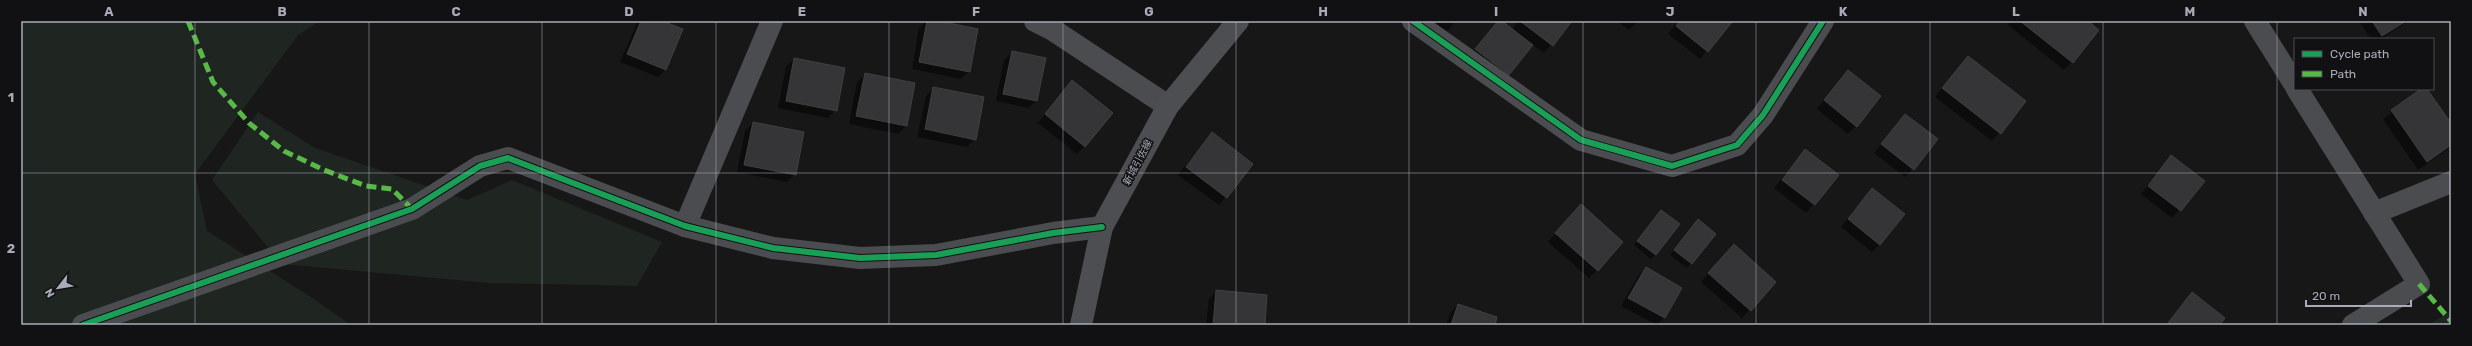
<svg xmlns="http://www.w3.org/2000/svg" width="2472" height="346" font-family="Rubik,'Noto Sans JP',sans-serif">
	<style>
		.green { fill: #1f2621 }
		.shadow { fill: #0007 }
		.building { fill: #353537; stroke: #404043 }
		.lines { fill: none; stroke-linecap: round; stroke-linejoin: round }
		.minor { stroke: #4b4c50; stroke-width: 22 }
		.major { stroke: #4d4e52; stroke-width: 22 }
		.quiet { stroke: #58b947; stroke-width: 5; stroke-dasharray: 10 5; stroke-linecap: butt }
		.cycleway-casing { stroke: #111113; stroke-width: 8 }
		.cycleway { stroke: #1a9f57; stroke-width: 6 }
		.grid { fill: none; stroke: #a9acb8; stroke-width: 1; stroke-opacity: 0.55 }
		.labels { text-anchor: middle; stroke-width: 3; stroke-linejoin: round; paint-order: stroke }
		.street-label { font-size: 10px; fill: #a9acb8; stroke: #111113 }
		.neatline { fill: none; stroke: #a9acb8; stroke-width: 1.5 }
		.grid-label { font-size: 13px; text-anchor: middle; font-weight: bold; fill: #a9acb8 }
	</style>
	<rect width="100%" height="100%" fill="#171717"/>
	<!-- green -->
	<g class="green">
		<polygon points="21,21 320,21 298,35 195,174 207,231 311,297 351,325 21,325"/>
		<polygon points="258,112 315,148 467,200 512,180 662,242 637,286 490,283 282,264 212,180"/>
		<polygon points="2451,311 2451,325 2428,325"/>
	</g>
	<!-- shadow -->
	<g class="shadow">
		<polygon points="638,21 660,21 665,70 658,77 620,62"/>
		<polygon points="926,21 934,21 969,71 961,79 912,69 919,28"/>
		<polygon points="1430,21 1456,21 1447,31"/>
		<polygon points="1499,21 1512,30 1518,21 1571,21 1544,53 1532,44 1500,82 1468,57"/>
		<polygon points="1617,21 1638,21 1629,30"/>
		<polygon points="1679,21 1730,21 1700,59 1668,34"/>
		<polygon points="2011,21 2086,21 2072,62 2064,70 2008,25"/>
		<polygon points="2359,21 2408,21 2381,39 2371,39"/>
		<polygon points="1012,52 1036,101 1028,108 996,101 1004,60"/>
		<polygon points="1968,57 2025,102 1992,141 1935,97"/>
		<polygon points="794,59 836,110 828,118 778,108 786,67"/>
		<polygon points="1848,71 1856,126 1848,134 1817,109"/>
		<polygon points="865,75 914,84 906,126 898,134 849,124 857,82"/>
		<polygon points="1072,81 1085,146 1077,154 1038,123"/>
		<polygon points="934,88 975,139 967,147 917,137 926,96"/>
		<polygon points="2423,89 2426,89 2451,125 2451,147 2418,170 2383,119"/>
		<polygon points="1905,115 1913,169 1905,177 1874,153"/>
		<polygon points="753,123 795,175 787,182 737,172 745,131"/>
		<polygon points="1212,133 1252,164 1219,205 1178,175"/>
		<polygon points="1806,150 1837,175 1806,213 1774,188"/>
		<polygon points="2172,156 2203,181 2172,218 2141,194"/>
		<polygon points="1872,189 1880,244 1872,252 1841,227"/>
		<polygon points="1573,213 1597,270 1589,278 1548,242"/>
		<polygon points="1657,216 1656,254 1651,259 1634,245"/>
		<polygon points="1698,220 1715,234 1687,268 1670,255"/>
		<polygon points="1727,253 1775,282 1742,318 1701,282"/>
		<polygon points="1646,268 1681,288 1664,318 1657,325 1621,306 1638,276"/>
		<polygon points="1216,291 1264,325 1206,325 1209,299"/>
		<polygon points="2192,294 2219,325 2166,325"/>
		<polygon points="1458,305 1494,325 1446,325 1450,313"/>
	</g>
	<!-- building -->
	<g class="building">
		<polygon points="641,21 662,21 683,29 666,70 627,54"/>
		<polygon points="927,21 939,21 978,29 970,72 919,62"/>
		<polygon points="1498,21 1502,21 1533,45 1509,75 1475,49"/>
		<polygon points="1520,21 1572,21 1553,46"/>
		<polygon points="1680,21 1731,21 1732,22 1708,52 1676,26"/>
		<polygon points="2020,21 2088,21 2099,30 2073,63"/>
		<polygon points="2372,21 2406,21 2382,36"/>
		<polygon points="1012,51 1046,58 1037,101 1003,94"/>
		<polygon points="1968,56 2026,101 2001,134 1942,88"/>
		<polygon points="794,58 845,68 837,111 786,101"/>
		<polygon points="1848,70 1881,96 1857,127 1824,100"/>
		<polygon points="865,73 915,83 907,126 856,116"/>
		<polygon points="1072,80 1113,113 1085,147 1045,114"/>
		<polygon points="933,87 984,97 976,140 925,129"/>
		<polygon points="2421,89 2427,89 2451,123 2451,145 2427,162 2391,110"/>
		<polygon points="1905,114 1938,139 1914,170 1881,144"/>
		<polygon points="753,122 804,132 796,175 744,165"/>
		<polygon points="1212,132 1253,164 1227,198 1186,167"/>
		<polygon points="1805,149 1839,175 1815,205 1782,180"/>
		<polygon points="2171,155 2205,181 2181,211 2148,186"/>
		<polygon points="1872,188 1905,214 1880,245 1848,219"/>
		<polygon points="1581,204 1623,242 1598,271 1555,233"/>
		<polygon points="1661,210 1680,224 1656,255 1637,241"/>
		<polygon points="1698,219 1716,234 1692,264 1674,250"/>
		<polygon points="1734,244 1776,282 1751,311 1708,273"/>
		<polygon points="1646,267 1682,288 1665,318 1628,298"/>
		<polygon points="1216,290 1267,295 1265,325 1213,325"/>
		<polygon points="2192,292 2225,318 2220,325 2171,325 2168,323"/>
		<polygon points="1458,304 1497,317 1495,325 1451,325"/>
	</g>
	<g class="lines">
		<!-- minor -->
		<g class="minor">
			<polyline points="1035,21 1053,30 1168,106"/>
			<polyline points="1413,21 1581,140 1672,166 1737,145 1763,115 1823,21"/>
			<polyline points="2255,21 2295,85"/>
			<polyline points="2297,89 2419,284 2353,325"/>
			<polyline points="2374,213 2451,182"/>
			<polyline points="685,226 772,21"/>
			<polyline points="83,325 412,209 480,166 508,158 685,226 773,248 860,258 936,255 1053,233 1102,227"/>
		</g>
		<!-- major -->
		<polyline class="major" points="1081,325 1102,227 1168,106 1238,21"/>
		<!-- quiet -->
		<g class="quiet">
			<polyline points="188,21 213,82 249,123 284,151 324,170 366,186 392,189 412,209"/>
			<polyline points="2419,284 2451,321"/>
		</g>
		<defs>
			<g id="cycleway">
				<polyline points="1413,21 1581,140 1672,166 1737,145 1763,115 1823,21"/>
				<polyline points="83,325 412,209 480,166 508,158 685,226 773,248 860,258 936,255 1053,233 1102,227"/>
			</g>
		</defs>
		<!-- cycleway casing -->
		<use href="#cycleway" class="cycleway-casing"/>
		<!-- cycleway -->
		<use href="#cycleway" class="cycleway"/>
	</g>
	<!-- grid -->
	<path class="grid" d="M195,21V325M369,21V325M542,21V325M716,21V325M889,21V325M1063,21V325M1236,21V325M1409,21V325M1583,21V325M1756,21V325M1930,21V325M2103,21V325M2277,21V325M21,173H2451"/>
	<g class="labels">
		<!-- street labels -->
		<g class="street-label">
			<text transform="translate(1137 162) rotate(-62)" y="4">新城引佐線</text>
		</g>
	</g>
	<!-- border -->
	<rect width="2472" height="346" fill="none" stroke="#111113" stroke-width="44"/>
	<!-- legend -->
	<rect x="2294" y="38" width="140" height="52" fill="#111113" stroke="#4e4f55"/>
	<rect x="2302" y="51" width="20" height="6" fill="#1a9f57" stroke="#4e4f55"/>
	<text x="2330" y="58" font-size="12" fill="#a9acb8">Cycle path</text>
	<rect x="2302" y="71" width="20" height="6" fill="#58b947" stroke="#4e4f55"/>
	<text x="2330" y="78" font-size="12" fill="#a9acb8">Path</text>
	<!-- north arrow -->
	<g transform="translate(58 288) rotate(239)" stroke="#111113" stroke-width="3" paint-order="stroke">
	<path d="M0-3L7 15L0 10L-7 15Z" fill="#a9acb8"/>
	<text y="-6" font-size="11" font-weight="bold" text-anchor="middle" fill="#a9acb8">N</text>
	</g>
	<!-- scale -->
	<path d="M2306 300v6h105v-6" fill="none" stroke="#a9acb8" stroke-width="2"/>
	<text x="2312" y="300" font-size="12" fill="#a9acb8" stroke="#111113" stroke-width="3" paint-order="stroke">20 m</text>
	<rect x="22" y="22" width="2428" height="302" class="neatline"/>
	<g class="grid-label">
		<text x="109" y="16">A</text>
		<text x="282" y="16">B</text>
		<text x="456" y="16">C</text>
		<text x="629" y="16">D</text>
		<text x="802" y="16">E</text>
		<text x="976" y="16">F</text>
		<text x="1149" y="16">G</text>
		<text x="1323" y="16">H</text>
		<text x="1496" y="16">I</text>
		<text x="1670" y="16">J</text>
		<text x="1843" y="16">K</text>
		<text x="2016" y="16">L</text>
		<text x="2190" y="16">M</text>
		<text x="2363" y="16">N</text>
		<text x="11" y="102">1</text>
		<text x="11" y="253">2</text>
	</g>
</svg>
